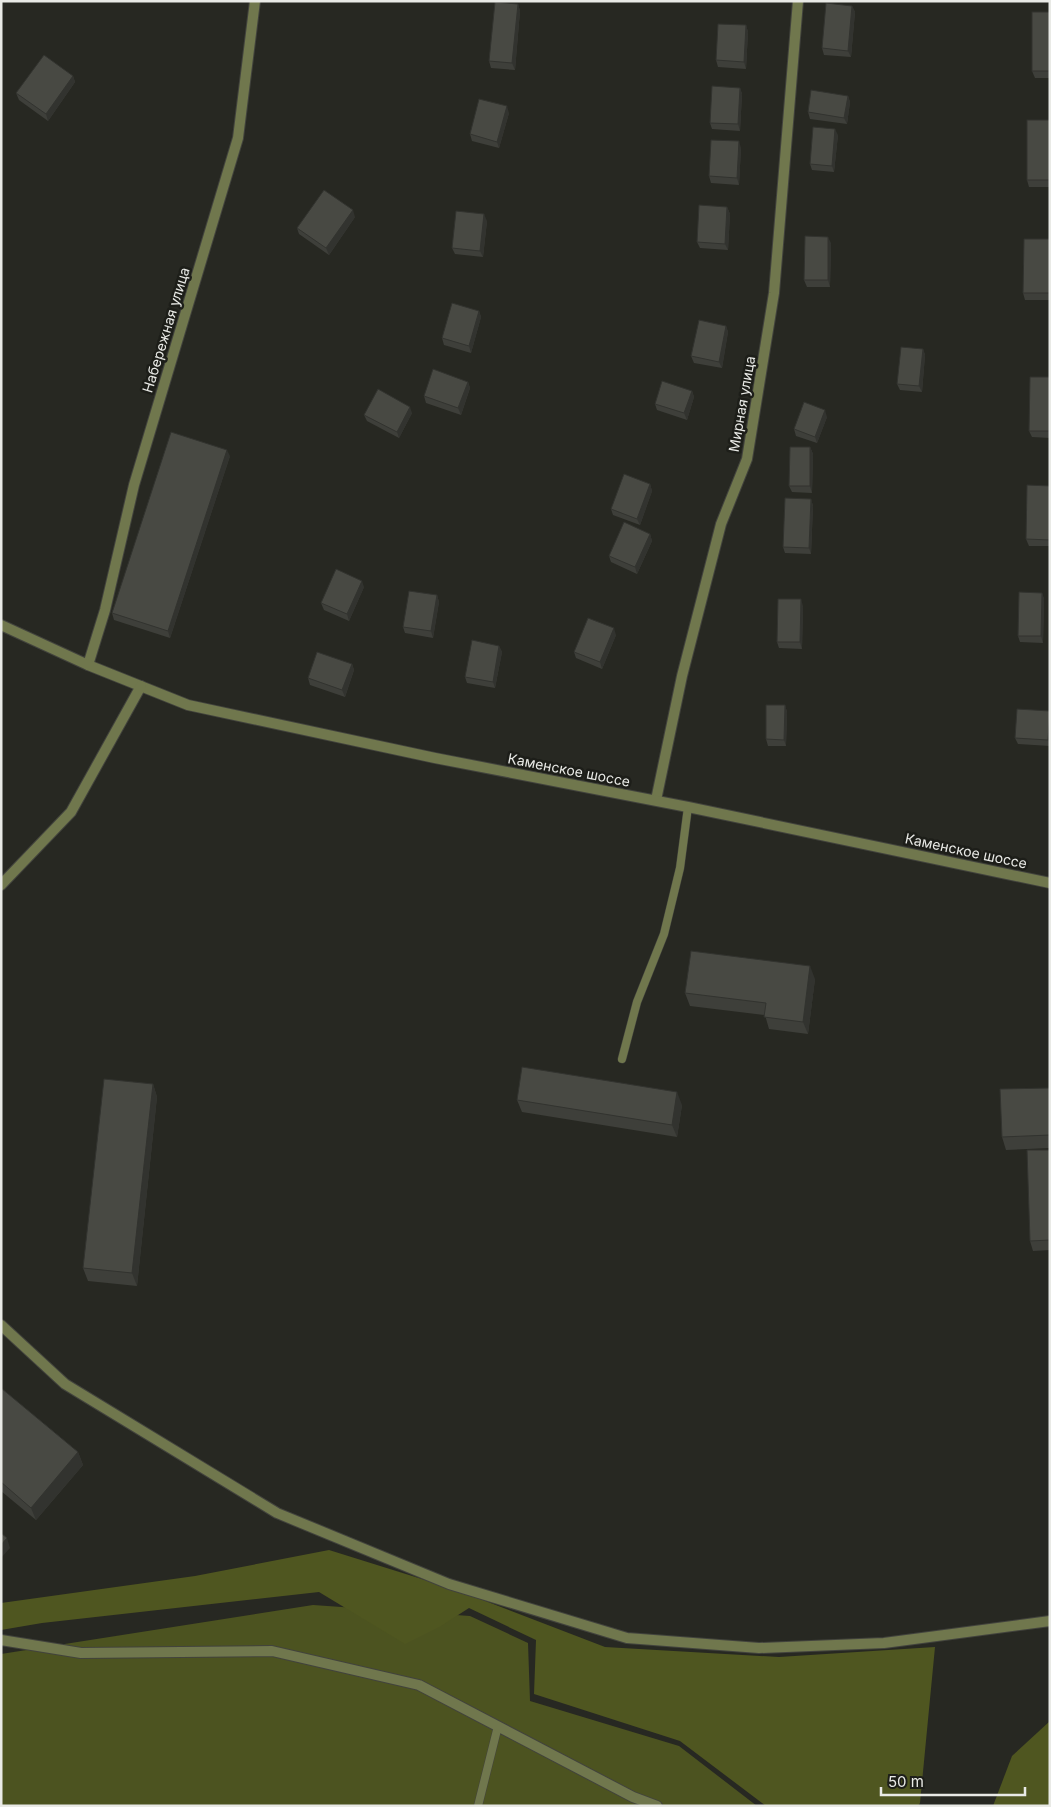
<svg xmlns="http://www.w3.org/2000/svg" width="1051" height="1807" font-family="Inter,sans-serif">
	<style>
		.green { fill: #4c5320 }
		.forest { fill: #4f5620 }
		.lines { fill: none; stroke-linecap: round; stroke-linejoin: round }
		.service-casing { stroke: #42433d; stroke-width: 9 }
		.minor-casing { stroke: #42433d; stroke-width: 12 }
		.tertiary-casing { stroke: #42433d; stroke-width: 12 }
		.service { stroke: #70774d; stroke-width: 8 }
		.minor { stroke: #70774d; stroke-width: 10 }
		.tertiary { stroke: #70774d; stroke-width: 10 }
		.wall { fill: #3e3f3a }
		.shaded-wall { fill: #32332f }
		.building { fill: #484943; stroke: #32332f }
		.labels { text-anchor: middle; stroke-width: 5; stroke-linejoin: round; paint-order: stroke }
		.street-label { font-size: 14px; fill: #e9eae6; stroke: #1d1e19 }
	</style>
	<rect width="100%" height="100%" fill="#272822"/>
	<!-- green -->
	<polygon class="green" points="313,1605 470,1616 528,1643 530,1701 679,1746 757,1806 1,1806 1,1654"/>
	<!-- forest -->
	<g class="forest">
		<polygon points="329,1550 457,1590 605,1647 779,1657 935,1647 920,1803 918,1806 766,1806 680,1741 534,1694 536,1640 469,1608 441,1626 405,1644 319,1592 42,1623 1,1630 1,1603 195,1576"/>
		<polygon points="1050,1721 1050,1806 993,1806 1012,1756"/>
	</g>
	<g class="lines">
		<defs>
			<g id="service">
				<polyline points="622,1059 637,1002 664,934 680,868 688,807"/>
				<polyline points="478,1806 498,1726"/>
			</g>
			<g id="minor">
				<polyline points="88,665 105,610 134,485 238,138 255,1"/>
				<polyline points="656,800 682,676 721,524 747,459 774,293 798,1"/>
				<polyline points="1,1325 65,1384 277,1513 449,1584 627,1638 759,1648 884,1643 1050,1621"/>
				<polyline points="1,1640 81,1653 272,1651 419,1685 633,1797 657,1806"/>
			</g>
			<g id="tertiary">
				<polyline points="1,625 88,665 188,705 435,758 688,807 1050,883"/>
				<polyline points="1,885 71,812 141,686"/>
			</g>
		</defs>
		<!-- service casing -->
		<use href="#service" class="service-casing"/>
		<!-- minor casing -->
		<use href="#minor" class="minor-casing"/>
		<!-- tertiary casing -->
		<use href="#tertiary" class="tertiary-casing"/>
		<!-- service -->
		<use href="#service" class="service"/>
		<!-- minor -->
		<use href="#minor" class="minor"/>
		<!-- tertiary -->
		<use href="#tertiary" class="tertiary"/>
	</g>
	<!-- wall -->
	<g class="wall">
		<polygon points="518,4 520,11 515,70 491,68 489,61"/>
		<polygon points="852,6 855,12 851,57 824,55 822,48"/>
		<polygon points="1050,12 1050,78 1035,78 1032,71"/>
		<polygon points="746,25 748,32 746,69 718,67 716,60"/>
		<polygon points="73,76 75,82 48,121 19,100 16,93"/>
		<polygon points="740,88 742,94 740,131 712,129 710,123"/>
		<polygon points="848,96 850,102 847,124 810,119 808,112"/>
		<polygon points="509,113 499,148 472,141 470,134"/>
		<polygon points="1050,120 1050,187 1029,187 1027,180"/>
		<polygon points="838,135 834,172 812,170 810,164"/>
		<polygon points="741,148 739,185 711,183 709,176"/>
		<polygon points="727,207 730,214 728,250 700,248 697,242"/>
		<polygon points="355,217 329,255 299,234 297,228"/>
		<polygon points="487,221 483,257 455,254 452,248"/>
		<polygon points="1050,239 1050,300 1025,300 1023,293"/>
		<polygon points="831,243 830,287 807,287 804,280"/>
		<polygon points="479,311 481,317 471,353 444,345 442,338"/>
		<polygon points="726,326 728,332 722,368 694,363 691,356"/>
		<polygon points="923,349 925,355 922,392 900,390 897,384"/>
		<polygon points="1050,377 1050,438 1032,437 1029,431"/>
		<polygon points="468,382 470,388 461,415 426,403 424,396"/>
		<polygon points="692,391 694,397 687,420 657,410 655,404"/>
		<polygon points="412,413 399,438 367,421 364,415"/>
		<polygon points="827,417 817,443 796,436 794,429"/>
		<polygon points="810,447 813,454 812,493 792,492 789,486"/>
		<polygon points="230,456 170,638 114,620 112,613"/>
		<polygon points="650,484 652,491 640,525 613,515 611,509"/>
		<polygon points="1050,486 1050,546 1029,546 1026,539"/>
		<polygon points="811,499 813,506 811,554 785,553 783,547"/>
		<polygon points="650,534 652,541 637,574 611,562 609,556"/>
		<polygon points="364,587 349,621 324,610 321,603"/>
		<polygon points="1042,593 1044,599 1043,643 1020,642 1018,636"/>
		<polygon points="437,595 439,602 433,638 405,633 403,627"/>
		<polygon points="803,606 802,649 779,648 777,642"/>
		<polygon points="616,635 602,669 576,658 574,652"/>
		<polygon points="499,646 502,652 495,688 467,683 465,677"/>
		<polygon points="352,664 354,670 345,697 310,685 308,678"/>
		<polygon points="785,705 787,712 786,746 768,746 766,739"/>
		<polygon points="1050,711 1050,746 1018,744 1015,738"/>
		<polygon points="815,979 808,1034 769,1029 765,1015 690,1006 685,993"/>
		<polygon points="153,1084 157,1097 137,1286 88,1281 83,1268"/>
		<polygon points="1050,1088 1050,1148 1006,1150 1002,1137"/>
		<polygon points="517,1100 682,1105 677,1137 522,1112"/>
		<polygon points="1050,1150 1050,1250 1033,1251 1030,1241"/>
		<polygon points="1,1388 78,1452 83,1465 36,1520 1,1491"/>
	</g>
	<!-- shaded-wall -->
	<g class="shaded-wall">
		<polygon points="518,4 520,11 515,70 512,63"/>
		<polygon points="852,6 855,12 851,57 848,51"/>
		<polygon points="746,25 748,32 746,69 744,62"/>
		<polygon points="73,76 75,82 48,121 46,114"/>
		<polygon points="740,88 742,94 740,131 738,124"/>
		<polygon points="848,96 850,102 847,124 844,118"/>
		<polygon points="507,106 509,113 499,148 497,142"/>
		<polygon points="835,129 838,135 834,172 832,166"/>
		<polygon points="739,141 741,148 739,185 737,178"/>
		<polygon points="727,207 730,214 728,250 725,244"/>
		<polygon points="353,210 355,217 329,255 326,248"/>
		<polygon points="484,214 487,221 483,257 480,251"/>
		<polygon points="828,237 831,243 830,287 828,280"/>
		<polygon points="479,311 481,317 471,353 469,346"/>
		<polygon points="726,326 728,332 722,368 719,362"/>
		<polygon points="923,349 925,355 922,392 919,386"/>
		<polygon points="468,382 470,388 461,415 458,408"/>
		<polygon points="692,391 694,397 687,420 684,413"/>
		<polygon points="410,407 412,413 399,438 397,432"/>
		<polygon points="825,410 827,417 817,443 815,437"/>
		<polygon points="810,447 813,454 812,493 810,486"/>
		<polygon points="227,450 230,456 170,638 168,631"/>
		<polygon points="650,484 652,491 640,525 637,519"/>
		<polygon points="811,499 813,506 811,554 809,548"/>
		<polygon points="650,534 652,541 637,574 635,567"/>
		<polygon points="362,581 364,587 349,621 347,614"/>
		<polygon points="1042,593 1044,599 1043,643 1041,636"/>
		<polygon points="437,595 439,602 433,638 431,631"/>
		<polygon points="801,599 803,606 802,649 800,642"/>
		<polygon points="614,628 616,635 602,669 600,662"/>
		<polygon points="499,646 502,652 495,688 493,682"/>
		<polygon points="352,664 354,670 345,697 342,690"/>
		<polygon points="785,705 787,712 786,746 784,740"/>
		<polygon points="1050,717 1050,743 1048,740"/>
		<polygon points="810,966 815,979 808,1034 803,1022"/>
		<polygon points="153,1084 157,1097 137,1286 132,1273"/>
		<polygon points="677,1092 682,1105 677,1137 672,1125"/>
		<polygon points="78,1452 83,1465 36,1520 31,1508"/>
		<polygon points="7,1538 10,1548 1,1558 1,1545"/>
	</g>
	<!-- building -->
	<g class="building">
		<polygon points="495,2 518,4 512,63 489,61"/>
		<polygon points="826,3 852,6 848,51 822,48"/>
		<rect x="1032" y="12" width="18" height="59"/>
		<polygon points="718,24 746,25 744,62 716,60"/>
		<polygon points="44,55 73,76 46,114 16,93"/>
		<polygon points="712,86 740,88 738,124 710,123"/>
		<polygon points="811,90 848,96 844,118 808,112"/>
		<polygon points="479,99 507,106 497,142 470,134"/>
		<rect x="1027" y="120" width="23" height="60"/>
		<polygon points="813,127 835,129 832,166 810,164"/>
		<polygon points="711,140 739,141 737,178 709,176"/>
		<polygon points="324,190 353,210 326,248 297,228"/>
		<polygon points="699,205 727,207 725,244 697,242"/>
		<polygon points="456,211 484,214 480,251 452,248"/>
		<polygon points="805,236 828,237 828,280 804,280"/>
		<polygon points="1024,239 1050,239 1050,293 1023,293"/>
		<polygon points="452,303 479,311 469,346 442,338"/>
		<polygon points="699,320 726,326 719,362 691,356"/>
		<polygon points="901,347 923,349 919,386 897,384"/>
		<polygon points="433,369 468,382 458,408 424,396"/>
		<polygon points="1030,377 1050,377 1050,431 1029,431"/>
		<polygon points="662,381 692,391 684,413 655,404"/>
		<polygon points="378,389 410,407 397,432 364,415"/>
		<polygon points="804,402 825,410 815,437 794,429"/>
		<polygon points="171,432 227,450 168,631 112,613"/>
		<polygon points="790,447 810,447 810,486 789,486"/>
		<polygon points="624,474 650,484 637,519 611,509"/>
		<polygon points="1027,485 1050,486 1050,540 1026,539"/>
		<polygon points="785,498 811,499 809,548 783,547"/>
		<polygon points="624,522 650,534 635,567 609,556"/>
		<polygon points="336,569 362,581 347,614 321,603"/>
		<polygon points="409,591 437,595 431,631 403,627"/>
		<polygon points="1019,592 1042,593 1041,636 1018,636"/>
		<polygon points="778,599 801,599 800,642 777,642"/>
		<polygon points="588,618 614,628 600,662 574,652"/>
		<polygon points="472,640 499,646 493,682 465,677"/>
		<polygon points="317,652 352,664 342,690 308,678"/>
		<polygon points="766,705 785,705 784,740 766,739"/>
		<polygon points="1017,709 1050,711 1048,740 1015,738"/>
		<polygon points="691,951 810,966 803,1022 764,1017 766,1003 685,993"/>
		<polygon points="522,1067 677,1092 672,1125 517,1100"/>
		<polygon points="104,1079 153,1084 132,1273 83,1268"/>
		<polygon points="1050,1088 1050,1135 1002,1137 1000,1089"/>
		<polygon points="1027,1150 1050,1150 1050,1240 1030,1241"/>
		<polygon points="1,1388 78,1452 31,1508 1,1482"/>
		<polygon points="1,1533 7,1538 1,1545"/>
	</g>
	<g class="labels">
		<!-- street labels -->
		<g class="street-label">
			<text transform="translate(166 330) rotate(-73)" y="5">Набережная улица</text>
			<text transform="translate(742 404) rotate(-80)" y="5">Мирная улица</text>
			<text transform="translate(569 770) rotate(11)" y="5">Каменское шоссе</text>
			<text transform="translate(966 851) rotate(12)" y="5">Каменское шоссе</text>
		</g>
	</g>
	<!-- border -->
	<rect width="1051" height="1807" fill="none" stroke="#e9eae6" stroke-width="5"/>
	<!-- scale -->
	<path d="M881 1787v8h144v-8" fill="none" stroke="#e9eae6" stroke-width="2.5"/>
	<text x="888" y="1787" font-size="15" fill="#e9eae6" stroke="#1d1e19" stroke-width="4" paint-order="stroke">50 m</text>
</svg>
